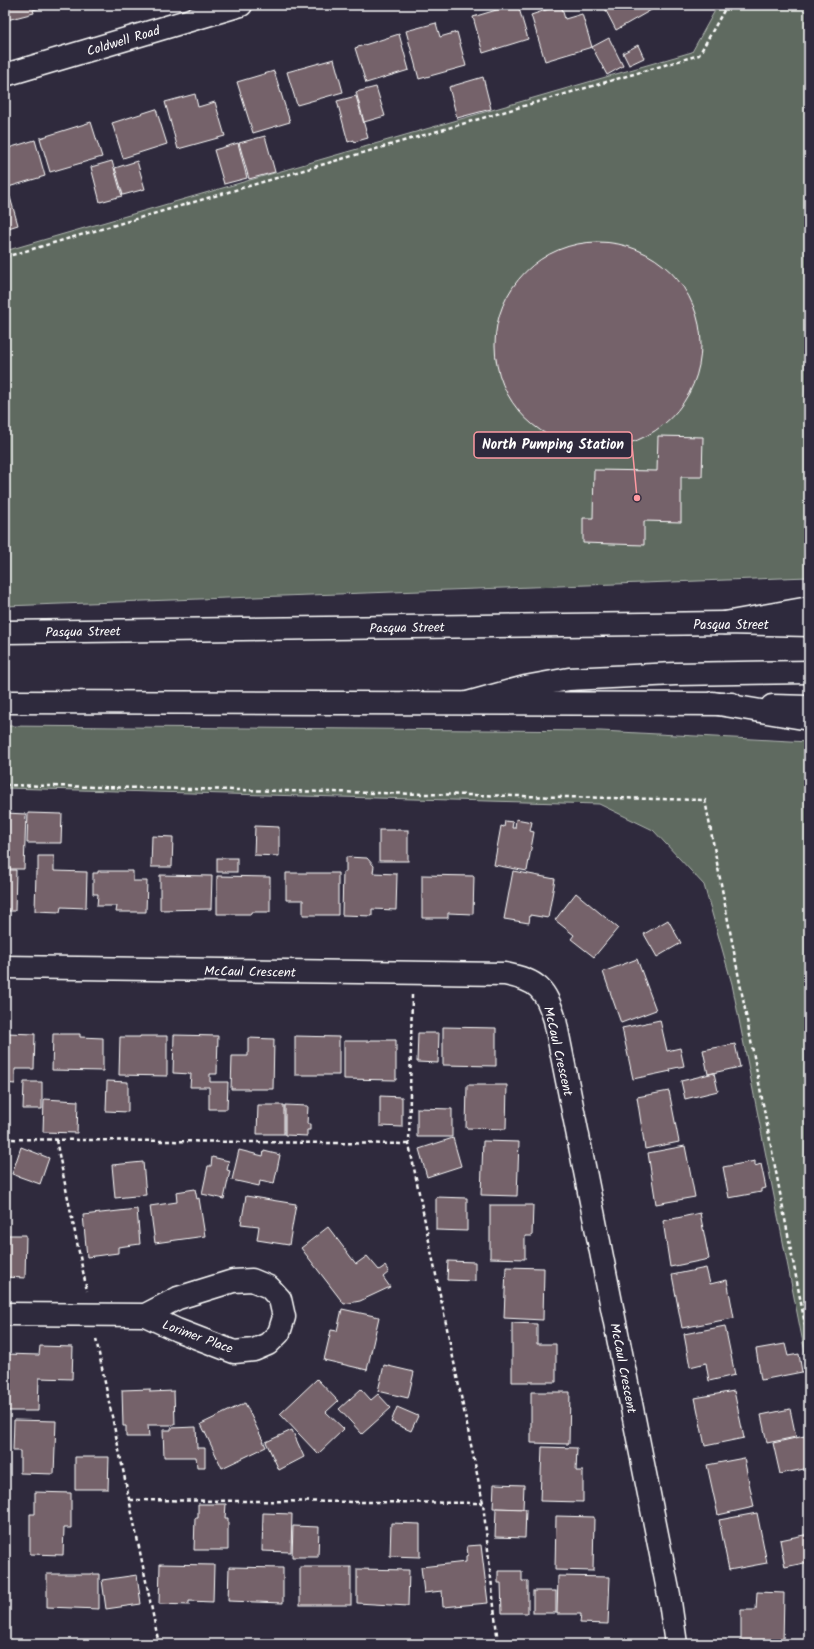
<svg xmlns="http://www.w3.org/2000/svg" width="814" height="1649" font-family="Kalam,sans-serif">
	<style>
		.green { fill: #5f6b60; stroke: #afb5b0 }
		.building { fill: #75626a; stroke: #fff }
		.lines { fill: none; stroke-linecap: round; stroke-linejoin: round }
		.street-casing { stroke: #fff; stroke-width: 25 }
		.secondary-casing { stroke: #fff; stroke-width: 25 }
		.primary-casing { stroke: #fff; stroke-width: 25 }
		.highway-casing { stroke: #fff; stroke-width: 25 }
		.path { stroke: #fff; stroke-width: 2.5; stroke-dasharray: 4 3; stroke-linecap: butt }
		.street { stroke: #2f2a3d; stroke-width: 22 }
		.secondary { stroke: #2f2a3d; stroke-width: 22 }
		.primary { stroke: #2f2a3d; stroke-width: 22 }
		.highway { stroke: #2f2a3d; stroke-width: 22 }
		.labels { text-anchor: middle; stroke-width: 3.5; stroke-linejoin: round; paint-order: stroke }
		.street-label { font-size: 13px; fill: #fff; stroke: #2f2a3d }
		.leader { fill: none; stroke: #ff9aa2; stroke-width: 1.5 }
		.callout-dot { fill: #ff9aa2; stroke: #2f2a3d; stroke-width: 1.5 }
		.callout { fill: #2f2a3d; stroke: #ff9aa2; stroke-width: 1.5 }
		.callout-label { font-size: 14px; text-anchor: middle; font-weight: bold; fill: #fff }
	</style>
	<rect width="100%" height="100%" fill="#2f2a3d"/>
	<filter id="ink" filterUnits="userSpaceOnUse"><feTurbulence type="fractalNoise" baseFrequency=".025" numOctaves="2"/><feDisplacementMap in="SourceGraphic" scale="8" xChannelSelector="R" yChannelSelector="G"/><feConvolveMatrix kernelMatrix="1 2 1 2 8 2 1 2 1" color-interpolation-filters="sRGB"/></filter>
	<g filter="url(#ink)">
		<!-- green -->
		<g class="green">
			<polygon points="718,5 809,5 809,577 5,606 5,251 692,52"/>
			<polygon points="5,726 601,731 809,742 809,1373 732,984 704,885 653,830 599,804 5,788"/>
		</g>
		<!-- building -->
		<g class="building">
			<polygon points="5,5 51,5 33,10 34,13 7,20"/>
			<polygon points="513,5 518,5 528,39 483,53 473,17"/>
			<polygon points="561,5 565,19 582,14 592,47 545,61 531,15"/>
			<polygon points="603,5 660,5 616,30"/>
			<polygon points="436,23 440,37 457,32 466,66 419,79 406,31"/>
			<polygon points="399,34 409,70 366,83 355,48"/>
			<polygon points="609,38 623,66 607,75 592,47"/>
			<polygon points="638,45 644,58 629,65 623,53"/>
			<polygon points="334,59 343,92 297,105 287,72"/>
			<polygon points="274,71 290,122 253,133 237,82"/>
			<polygon points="483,77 491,109 457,118 449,87"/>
			<polygon points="376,87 385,116 364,122 356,92"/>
			<polygon points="195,94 198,107 215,102 225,136 178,149 165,102"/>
			<polygon points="356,96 368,138 354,142 354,140 348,142 337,101"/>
			<polygon points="156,109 167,144 123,158 112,123"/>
			<polygon points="91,122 102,157 50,172 40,138"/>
			<polygon points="265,136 275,172 249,179 239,143"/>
			<polygon points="35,140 45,176 5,188 5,149"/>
			<polygon points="238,143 247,178 224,184 214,150"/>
			<polygon points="112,161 122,196 100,202 91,167"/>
			<polygon points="137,161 145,189 123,195 115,168"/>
			<polygon points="10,197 18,225 5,229 5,198"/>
			<circle cx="598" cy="345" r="103"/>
			<polygon points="658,436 703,437 702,477 681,477 681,522 644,521 644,545 583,543 583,518 593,518 594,470 657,471"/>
			<polygon points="5,813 26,814 24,869 5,869"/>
			<polygon points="28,813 62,814 61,843 27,843"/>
			<polygon points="516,819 532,822 530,831 534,832 527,871 494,865 501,826 504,827 505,821 513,822 512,828 515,828"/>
			<polygon points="255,826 279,827 279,856 254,855"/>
			<rect x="379" y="830" width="29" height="31"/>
			<polygon points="152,836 173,837 172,867 151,867"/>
			<polygon points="38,856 54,856 54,871 87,872 86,908 61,907 60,912 35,911 36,871 38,871"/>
			<polygon points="346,857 367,858 374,866 373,873 397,874 396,910 372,909 372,916 342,915 343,872 346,872"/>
			<rect x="217" y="858" width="20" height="14"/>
			<polygon points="5,870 16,870 15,911 5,911"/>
			<polygon points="98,871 133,871 133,881 147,881 146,912 116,912 117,906 97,906 98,894 93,894 93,873 98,873"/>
			<polygon points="513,871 555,879 548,918 530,915 529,923 504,919"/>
			<polygon points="286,873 338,873 338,915 303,915 303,900 286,900"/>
			<polygon points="160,875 212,876 211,909 160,910"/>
			<polygon points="422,875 474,876 473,914 448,913 448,918 422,918"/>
			<polygon points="217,876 270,877 270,912 251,912 251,914 217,914"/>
			<polygon points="576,893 618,928 594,957 571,939 574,935 555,920"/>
			<polygon points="668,920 681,943 657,957 644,934"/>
			<polygon points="637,959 656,1010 621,1023 603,972"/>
			<polygon points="660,1020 667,1051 680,1048 684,1066 670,1069 671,1071 633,1079 622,1028"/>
			<polygon points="443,1027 496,1028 496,1066 443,1065"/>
			<polygon points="7,1033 35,1034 34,1069 15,1069 15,1084 5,1083 5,1036 7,1036"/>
			<polygon points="418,1033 439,1033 438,1063 417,1062"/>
			<polygon points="53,1034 80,1034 80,1037 103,1038 103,1071 52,1070"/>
			<polygon points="174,1035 218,1036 217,1074 210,1074 210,1082 228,1082 227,1109 209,1109 209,1087 190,1087 191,1074 173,1073"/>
			<polygon points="140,1036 167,1036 167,1076 119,1075 120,1037 140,1037"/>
			<polygon points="295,1036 339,1037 339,1075 295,1075"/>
			<polygon points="248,1038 274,1039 273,1089 231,1089 232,1056 248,1056"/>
			<polygon points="370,1040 396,1040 396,1080 344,1079 344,1041 370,1041"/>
			<polygon points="735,1044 740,1067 708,1074 703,1050"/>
			<polygon points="714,1073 718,1091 685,1099 681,1081"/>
			<polygon points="107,1081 128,1082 128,1112 106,1111"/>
			<polygon points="24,1082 42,1082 42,1109 23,1109"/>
			<polygon points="467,1085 507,1085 506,1129 466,1128"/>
			<polygon points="669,1091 679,1142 645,1149 637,1097"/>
			<polygon points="380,1096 402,1097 402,1127 380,1126"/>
			<polygon points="44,1099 78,1101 77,1133 43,1132"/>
			<polygon points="258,1105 284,1105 284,1134 257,1134"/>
			<polygon points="285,1105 308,1106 307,1124 310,1124 310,1130 307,1130 307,1136 285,1135"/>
			<polygon points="417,1108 452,1109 452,1137 417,1137"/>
			<polygon points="453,1138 461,1166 427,1177 419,1149"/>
			<polygon points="483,1141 519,1142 517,1196 481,1195"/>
			<polygon points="685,1146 695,1197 656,1204 648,1153"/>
			<polygon points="21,1147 49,1158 40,1184 12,1174"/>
			<polygon points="239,1150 263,1156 264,1151 280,1155 274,1184 260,1181 259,1186 232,1180"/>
			<polygon points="212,1157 229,1161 227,1170 230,1171 224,1199 202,1194 208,1166 211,1166"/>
			<polygon points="755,1161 755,1166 761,1164 766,1188 761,1189 761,1192 729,1198 723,1167"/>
			<polygon points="143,1162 146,1195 115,1198 112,1165"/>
			<polygon points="195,1189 197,1199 199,1198 205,1236 155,1243 150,1206 177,1202 176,1192"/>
			<polygon points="246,1196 296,1204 289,1245 257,1240 259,1226 241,1224"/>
			<polygon points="436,1197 467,1198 467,1231 436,1230"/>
			<polygon points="490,1205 533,1205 532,1236 525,1236 525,1259 490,1258"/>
			<polygon points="137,1209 140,1244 118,1247 118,1253 87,1257 83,1215"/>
			<polygon points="700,1213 709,1259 670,1267 663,1221"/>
			<polygon points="5,1216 7,1216 6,1235 26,1235 25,1278 5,1277"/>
			<polygon points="328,1227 356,1264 367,1256 379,1270 385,1266 389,1272 383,1277 390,1287 360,1301 344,1304 301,1248"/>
			<polygon points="448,1261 475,1262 475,1281 447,1280"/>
			<polygon points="506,1267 544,1268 543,1320 504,1318"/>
			<polygon points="706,1268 710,1284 727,1280 734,1318 682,1328 672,1275"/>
			<polygon points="342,1309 379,1317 367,1370 324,1360 331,1330 337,1331"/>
			<polygon points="512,1323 537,1324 537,1344 556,1344 556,1382 512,1382"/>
			<polygon points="725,1326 735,1375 709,1381 706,1363 690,1367 684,1334"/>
			<polygon points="785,1344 788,1356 799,1354 802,1372 761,1380 756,1349"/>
			<polygon points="40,1346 73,1347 72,1379 39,1378 38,1411 5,1411 5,1354 39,1355"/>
			<polygon points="384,1365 414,1372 408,1398 378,1391"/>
			<polygon points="317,1379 338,1401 326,1412 344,1429 318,1454 280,1414"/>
			<polygon points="150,1389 150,1392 174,1391 175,1425 148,1425 149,1437 126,1437 126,1426 123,1426 122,1390"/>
			<polygon points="361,1389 371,1400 378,1394 391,1408 362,1434 339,1409"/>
			<polygon points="734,1391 744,1438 705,1446 695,1398"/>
			<polygon points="531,1392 570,1392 569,1444 531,1443"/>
			<polygon points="245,1403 266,1447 222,1468 201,1424"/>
			<polygon points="397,1407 418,1416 411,1431 391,1422"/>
			<polygon points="790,1409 796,1437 767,1443 761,1415"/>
			<polygon points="14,1420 56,1421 54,1474 20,1473 20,1451 13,1451"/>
			<polygon points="196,1427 197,1448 205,1448 205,1467 197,1467 196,1457 164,1457 163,1430 171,1430 171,1428"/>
			<polygon points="292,1430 304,1457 279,1470 266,1442"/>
			<polygon points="809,1435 809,1468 780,1474 773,1443"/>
			<polygon points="542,1447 577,1448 576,1471 583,1471 583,1502 540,1501"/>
			<polygon points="75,1457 109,1457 108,1489 75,1489"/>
			<polygon points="744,1458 754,1507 718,1515 707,1465"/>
			<polygon points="494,1484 524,1485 523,1509 493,1508"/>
			<polygon points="35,1492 71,1493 71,1528 64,1528 63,1555 30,1554 30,1514 35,1514"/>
			<polygon points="198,1504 226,1504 225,1518 228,1518 228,1550 194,1550 195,1518 198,1518"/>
			<polygon points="496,1508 526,1509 525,1538 495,1537"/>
			<polygon points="263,1513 292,1514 291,1552 262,1551"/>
			<polygon points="757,1513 767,1563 729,1570 719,1520"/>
			<polygon points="556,1516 594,1517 593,1571 555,1570"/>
			<polygon points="391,1523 420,1524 420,1557 390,1556"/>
			<polygon points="293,1526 319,1527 318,1557 292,1557"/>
			<polygon points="809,1534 809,1562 785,1567 780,1540"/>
			<polygon points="481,1545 488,1603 443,1607 442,1591 424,1593 421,1567 466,1562 466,1556 468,1555 467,1546"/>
			<polygon points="160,1564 214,1565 213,1602 189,1601 189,1605 159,1604"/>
			<polygon points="229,1567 283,1568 283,1603 228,1601"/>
			<rect x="300" y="1567" width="51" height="38"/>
			<polygon points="357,1569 409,1570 408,1606 357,1603"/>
			<polygon points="498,1571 522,1571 522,1581 528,1581 528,1613 502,1613 501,1583 498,1583"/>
			<polygon points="47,1574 99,1574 99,1609 47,1607"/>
			<polygon points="137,1575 141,1604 106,1609 102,1580"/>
			<polygon points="558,1576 610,1577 608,1624 580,1623 581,1614 557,1614"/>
			<rect x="533" y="1591" width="23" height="22"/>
			<polygon points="757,1592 784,1593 783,1643 741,1643 741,1610 756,1610"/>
		</g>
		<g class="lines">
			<defs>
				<g id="street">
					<polyline points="5,75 241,5"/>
					<path d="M5,967L505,974C538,981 545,988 555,1020L669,1595L676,1644"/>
					<polyline points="5,1314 145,1315 177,1330 234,1352 254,1350 268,1344 279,1333 284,1317 280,1299 269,1287 252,1280 233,1281 178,1298 145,1315"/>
				</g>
				<g id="secondary">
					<polyline points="5,632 725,623 809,625"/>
					<polyline points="5,702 732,704"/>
					<polyline points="772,706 809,707"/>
				</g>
				<g id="primary">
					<polyline points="725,623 809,608"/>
					<polyline points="467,703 525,687 569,679 675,674 809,672"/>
				</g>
				<polyline id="highway" points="713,703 809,719"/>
			</defs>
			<!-- street casing -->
			<use href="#street" class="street-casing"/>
			<!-- secondary casing -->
			<use href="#secondary" class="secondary-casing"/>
			<!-- primary casing -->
			<use href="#primary" class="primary-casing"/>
			<!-- highway casing -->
			<use href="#highway" class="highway-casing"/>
			<!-- path -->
			<g class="path">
				<polyline points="5,257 699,55 727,5"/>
				<polyline points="5,785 705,800 809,1345"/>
				<polyline points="412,995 409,1144 483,1503 498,1644"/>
				<polyline points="5,1139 409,1144"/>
				<polyline points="56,1140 87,1291"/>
				<polyline points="96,1339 159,1644"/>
				<polyline points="130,1500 483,1503"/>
			</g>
			<!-- street -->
			<use href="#street" class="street"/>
			<!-- secondary -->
			<use href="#secondary" class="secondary"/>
			<!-- primary -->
			<use href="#primary" class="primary"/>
			<!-- highway -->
			<use href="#highway" class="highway"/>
		</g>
	</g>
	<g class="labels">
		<!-- street labels -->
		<g class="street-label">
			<text transform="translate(123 40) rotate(-17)" y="5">Coldwell Road</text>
			<text x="731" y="629">Pasqua Street</text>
			<text transform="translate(407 627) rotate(-1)" y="5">Pasqua Street</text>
			<text transform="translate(83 631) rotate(-1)" y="5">Pasqua Street</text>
			<text transform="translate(250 971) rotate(1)" y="5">McCaul Crescent</text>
			<text transform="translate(559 1051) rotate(77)" y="5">McCaul Crescent</text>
			<text transform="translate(198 1336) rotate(20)" y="5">Lorimer Place</text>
			<text transform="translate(624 1368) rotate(79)" y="5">McCaul Crescent</text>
		</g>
	</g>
	<!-- callouts -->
	<path class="leader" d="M637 498L632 445"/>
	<circle class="callout-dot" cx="637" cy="498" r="4"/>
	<rect class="callout" x="474" y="432" width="158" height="26" rx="4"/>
	<g class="callout-label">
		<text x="553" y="449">North Pumping Station</text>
	</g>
	<!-- margin -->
	<rect width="814" height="1649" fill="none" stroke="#2f2a3d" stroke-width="20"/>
	<rect x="10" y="10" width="794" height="1629" fill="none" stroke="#fff" stroke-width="1.5" filter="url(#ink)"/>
</svg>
